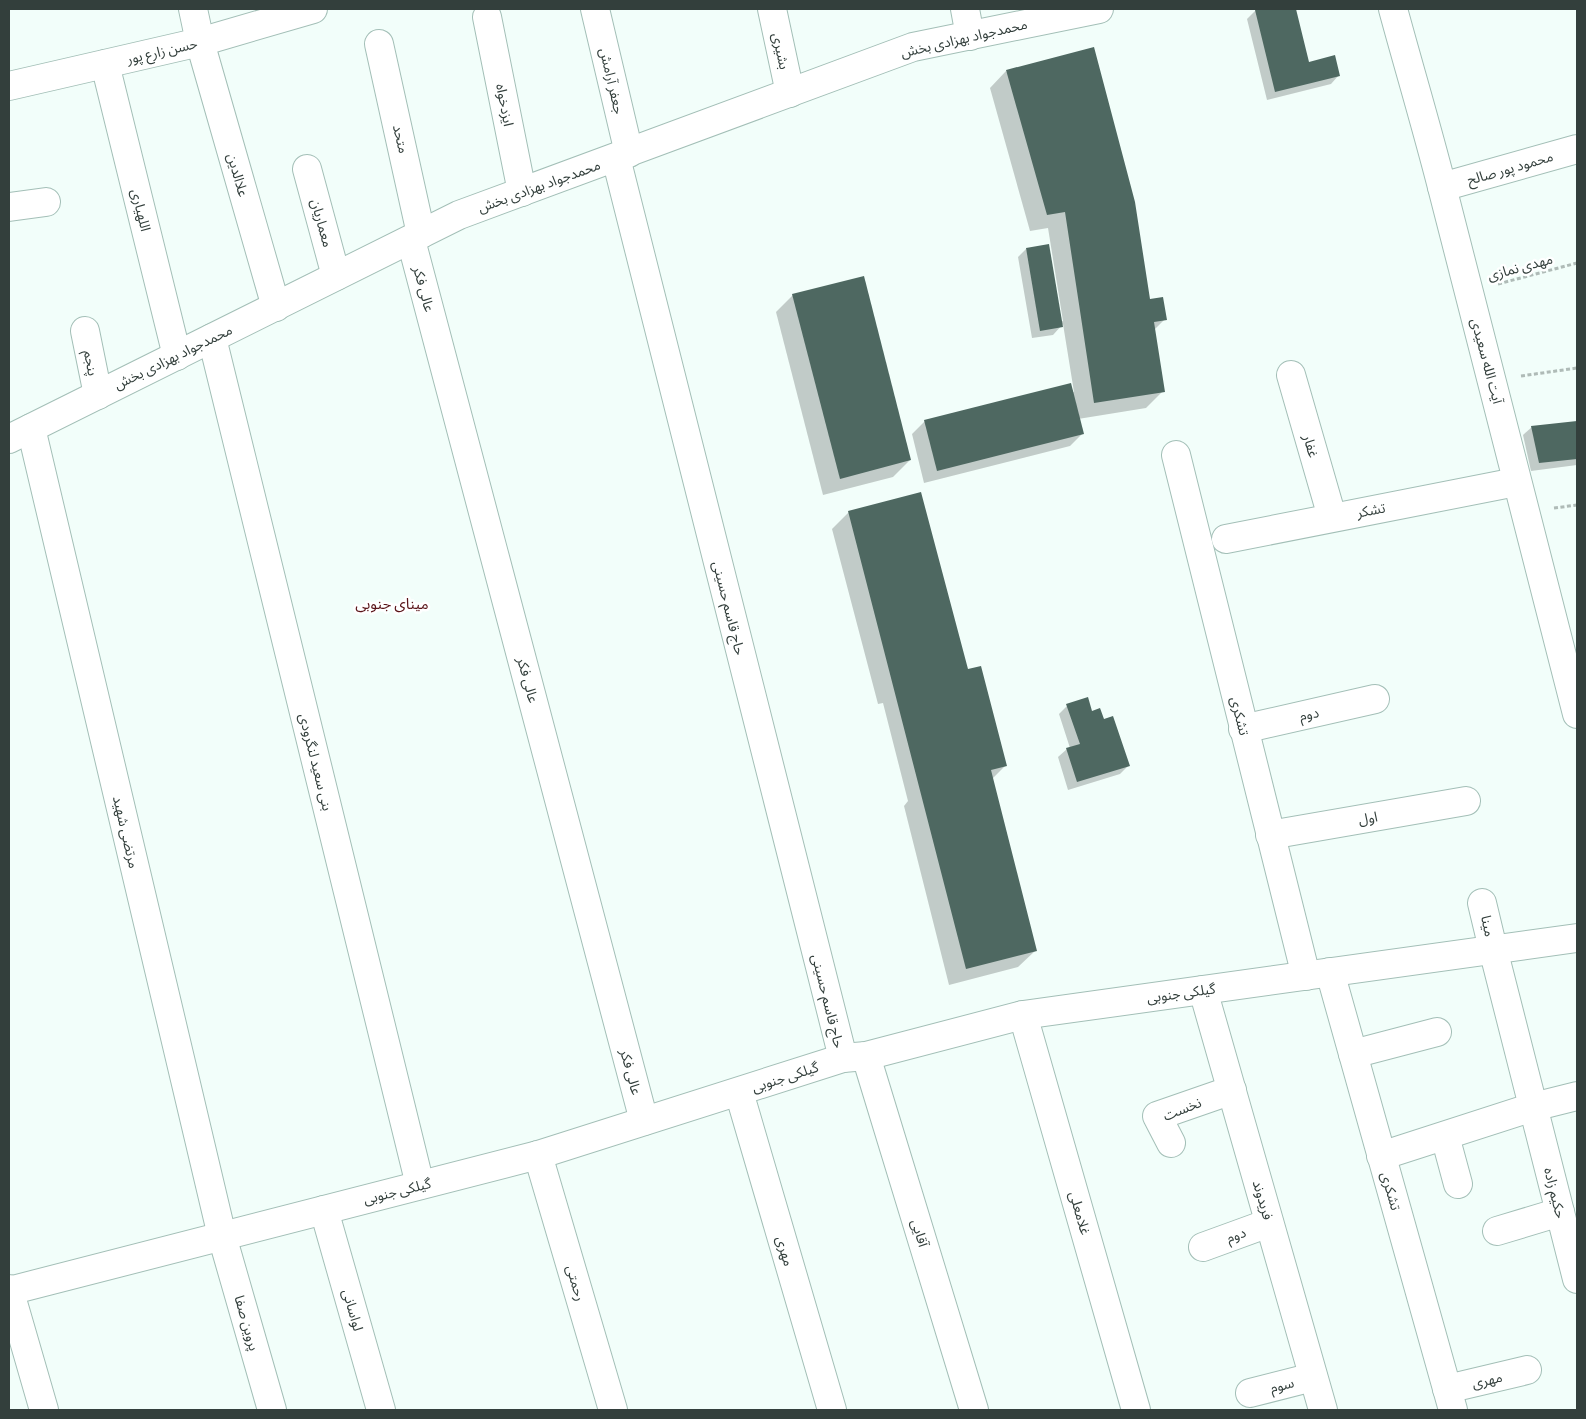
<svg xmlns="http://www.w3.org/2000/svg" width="1586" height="1419" font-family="Barlow,'Noto Sans Arabic',sans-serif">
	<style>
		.shadow { fill: #0003 }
		.building { fill: #4e6861 }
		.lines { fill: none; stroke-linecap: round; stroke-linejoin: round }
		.minor-casing { stroke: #a3bfb7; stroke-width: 30 }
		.major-casing { stroke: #a3bfb7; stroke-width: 30 }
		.path { stroke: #afbbb7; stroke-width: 3; stroke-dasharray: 4 2.5; stroke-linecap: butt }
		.minor { stroke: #fff; stroke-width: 28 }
		.major { stroke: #fff; stroke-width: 28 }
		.labels { text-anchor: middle; stroke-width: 5; stroke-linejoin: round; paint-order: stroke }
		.street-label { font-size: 14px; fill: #333f3c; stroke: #fff }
		.neighbourhood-label { font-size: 15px; fill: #591418; stroke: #fff }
	</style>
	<rect width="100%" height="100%" fill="#f2fefa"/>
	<!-- shadow -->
	<g class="shadow">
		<polygon points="1264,9 1295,9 1308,63 1339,75 1331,84 1267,100 1247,19 1255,11"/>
		<polygon points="1006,71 1149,300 1165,319 1154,330 1163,391 1146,408 1078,419 1082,434 1070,446 924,483 912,434 925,421 1074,392 1063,324 1053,335 1032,338 1018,257 1026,249 1060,322 1063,321 1048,228 1030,231 990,88"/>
		<polygon points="793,295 910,460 893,477 823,495 776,312"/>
		<polygon points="1577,422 1577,465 1531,471 1523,435 1532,427"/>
		<polygon points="849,512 966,669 1005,766 992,779 1035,951 1018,967 949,985 904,806 908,801 883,703 878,704 832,529"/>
		<polygon points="1067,706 1091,712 1128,766 1120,774 1068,790 1058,757 1067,749 1070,748 1059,714"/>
	</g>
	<!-- building -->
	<g class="building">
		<polygon points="1259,9 1296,9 1309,62 1335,55 1340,76 1275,92 1255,10"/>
		<polygon points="1094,47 1135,202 1150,299 1163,297 1167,320 1154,322 1165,392 1094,403 1065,212 1047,215 1006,70"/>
		<polygon points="1049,244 1063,327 1040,331 1026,248"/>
		<polygon points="864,276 911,460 840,479 792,294"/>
		<polygon points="1071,383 1084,434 937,471 924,420"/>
		<polygon points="1577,421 1577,459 1539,463 1531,426"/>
		<polygon points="921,492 968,669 981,666 1007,766 991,770 1037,951 966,969 848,511"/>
		<polygon points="1088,697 1092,711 1100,708 1104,719 1113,716 1130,766 1077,782 1066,748 1080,744 1066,704"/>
	</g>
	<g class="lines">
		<defs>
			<g id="minor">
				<polyline points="193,9 200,42 276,307"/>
				<polyline points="595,9 629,153"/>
				<polyline points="772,9 790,93"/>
				<polyline points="965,9 970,36"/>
				<polyline points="487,17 522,192"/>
				<polyline points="379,44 421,234"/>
				<polyline points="105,64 177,356"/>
				<polyline points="9,86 200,42 313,9"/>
				<polyline points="616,158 843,1058"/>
				<polyline points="307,169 336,276"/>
				<polyline points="1442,187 1577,149"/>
				<polyline points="9,207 46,202"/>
				<polyline points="411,240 644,1121"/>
				<polyline points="85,331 98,395"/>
				<polyline points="212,338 420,1185"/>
				<polyline points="1291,375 1332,517"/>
				<polyline points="31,428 222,1236 272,1410"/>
				<polyline points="9,439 459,215 913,47 1099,9"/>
				<polyline points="1176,455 1306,976"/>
				<polyline points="1226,539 1516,482"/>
				<polyline points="1243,729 1375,699"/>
				<polyline points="1270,835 1466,801"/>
				<polyline points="1482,903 1493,949 1577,1279"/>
				<polyline points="1330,972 1453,1410"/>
				<polyline points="1203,990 1323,1410"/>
				<polyline points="1023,1015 1136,1410"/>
				<polyline points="1353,1054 1437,1032"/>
				<polyline points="866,1056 974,1410"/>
				<polyline points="739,1092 832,1410"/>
				<polyline points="1445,1136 1458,1184"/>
				<polyline points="1171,1143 1157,1116 1232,1090"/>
				<polyline points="538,1155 613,1410"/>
				<polyline points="1381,1156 1533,1107 1577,1096"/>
				<polyline points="324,1210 381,1410"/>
				<polyline points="1497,1231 1560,1212"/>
				<polyline points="1203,1247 1269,1223"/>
				<polyline points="9,1289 44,1410"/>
				<polyline points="9,1291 538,1155 843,1058 866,1056 1023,1015 1577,938"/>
				<polyline points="1447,1389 1527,1370"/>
				<polyline points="1250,1393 1313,1377"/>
			</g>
			<path id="major" d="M1393,9C1409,68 1427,128 1442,187C1488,363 1531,539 1577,714"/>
		</defs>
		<!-- minor casing -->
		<use href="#minor" class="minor-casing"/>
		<!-- major casing -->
		<use href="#major" class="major-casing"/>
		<!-- path -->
		<g class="path">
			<polyline points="1498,284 1577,263"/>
			<polyline points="1521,376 1577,368"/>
			<polyline points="1554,508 1577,505"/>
		</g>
		<!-- minor -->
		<use href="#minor" class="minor"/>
		<!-- major -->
		<use href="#major" class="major"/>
	</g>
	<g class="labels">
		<!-- street labels -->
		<g class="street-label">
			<text transform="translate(964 38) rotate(-13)" y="5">محمدجواد بهزادی بخش</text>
			<text transform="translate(162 51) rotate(-13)" y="5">حسن زارع پور</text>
			<text transform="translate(781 51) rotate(78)" y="5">بشیری</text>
			<text transform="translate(612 81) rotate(77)" y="5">جعفر آرامش</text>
			<text transform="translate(505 105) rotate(79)" y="5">ایزدخواه</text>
			<text transform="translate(401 139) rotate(77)" y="5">متحد</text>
			<text transform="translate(1510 168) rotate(-16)" y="5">محمود پور صالح</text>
			<text transform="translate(238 175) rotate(74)" y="5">علاالدین</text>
			<text transform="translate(539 186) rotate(-20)" y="5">محمدجواد بهزادی بخش</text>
			<text transform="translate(141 210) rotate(76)" y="5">اللهیاری</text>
			<text transform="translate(322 223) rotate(75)" y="5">معماریان</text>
			<text transform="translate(1520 267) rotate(-15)" y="5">مهدی نمازی</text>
			<text transform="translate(424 289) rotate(75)" y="5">عالی فکر</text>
			<text transform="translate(173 357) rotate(-26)" y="5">محمدجواد بهزادی بخش</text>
			<text transform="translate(1487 361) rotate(75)" y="5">آیت الله سعیدی</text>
			<text transform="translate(91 363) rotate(79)" y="5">پنجم</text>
			<text transform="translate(1311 446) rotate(74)" y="5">غفار</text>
			<text transform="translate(1371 510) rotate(-11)" y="5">تشکر</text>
			<text transform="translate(729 608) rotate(76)" y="5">حاج قاسم حسینی</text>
			<text transform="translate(528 680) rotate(75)" y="5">عالی فکر</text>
			<text transform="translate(1309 714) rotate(-13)" y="5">دوم</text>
			<text transform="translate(1240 716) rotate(76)" y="5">تشکری</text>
			<text transform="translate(316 762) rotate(76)" y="5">بنی سعید لنگرودی</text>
			<text transform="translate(1368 818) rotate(-10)" y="5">اول</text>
			<text transform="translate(126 832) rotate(77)" y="5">مرتضی شهید</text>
			<text transform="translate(1488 926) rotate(78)" y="5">مینا</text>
			<text transform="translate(1181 993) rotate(-8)" y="5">گیلکی جنوبی</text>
			<text transform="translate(828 1001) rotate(76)" y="5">حاج قاسم حسینی</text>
			<text transform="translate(631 1072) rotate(75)" y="5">عالی فکر</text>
			<text transform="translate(785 1077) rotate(-18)" y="5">گیلکی جنوبی</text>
			<text transform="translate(1182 1109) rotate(-22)" y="5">نخست</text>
			<text transform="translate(397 1191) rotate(-14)" y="5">گیلکی جنوبی</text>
			<text transform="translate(1391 1191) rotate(74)" y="5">تشکری</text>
			<text transform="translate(1555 1193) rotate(76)" y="5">حکیم زاده</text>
			<text transform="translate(1263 1200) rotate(74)" y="5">فریدوند</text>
			<text transform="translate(1080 1213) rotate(74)" y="5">غلامعلی</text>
			<text transform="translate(920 1233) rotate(73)" y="5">آقایی</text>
			<text transform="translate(1236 1235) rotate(-20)" y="5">دوم</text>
			<text transform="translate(785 1251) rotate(74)" y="5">مهری</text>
			<text transform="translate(576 1283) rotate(74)" y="5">رحمتی</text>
			<text transform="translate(353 1310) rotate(74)" y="5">لواسانی</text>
			<text transform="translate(247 1323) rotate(74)" y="5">پروین صفا</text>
			<text transform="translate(1487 1380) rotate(-13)" y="5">مهری</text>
			<text transform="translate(1282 1385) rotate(-14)" y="5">سوم</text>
		</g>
		<!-- neighbourhood labels -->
		<g class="neighbourhood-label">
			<text x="392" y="609">مینای جنوبی</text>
		</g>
	</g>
	<!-- border -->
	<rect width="1586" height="1419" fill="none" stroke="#333f3c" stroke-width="20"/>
</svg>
